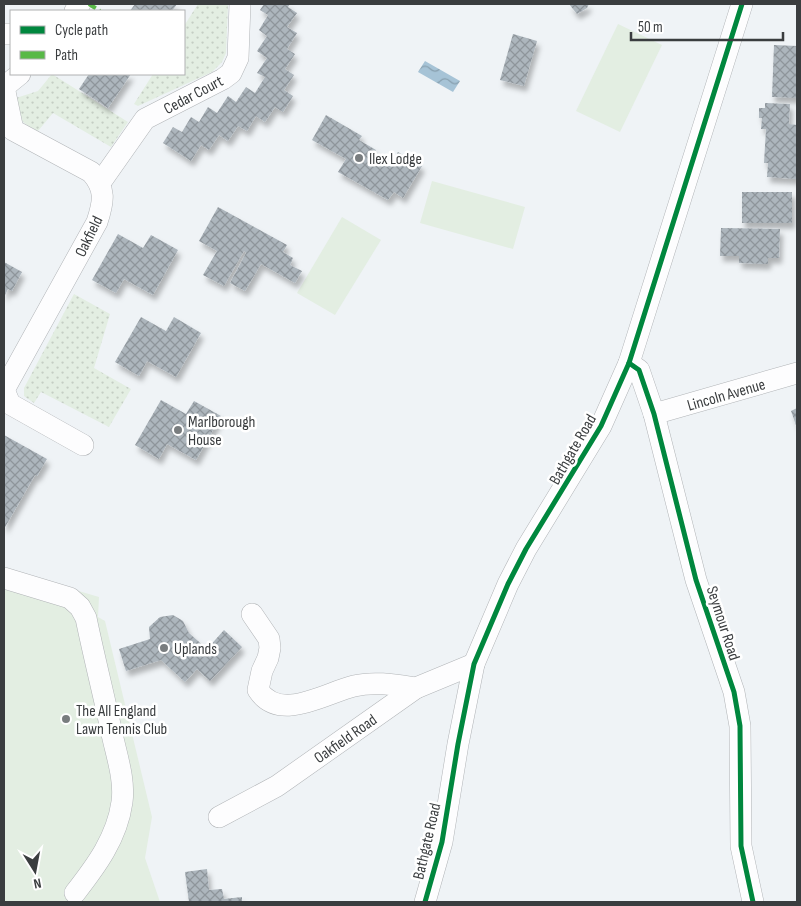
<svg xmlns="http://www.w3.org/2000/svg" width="801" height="906" font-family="'Sofia Sans Condensed',sans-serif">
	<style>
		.grass { fill: url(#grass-dots) }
		.pitch { fill: #e3eee2 }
		.water { fill: url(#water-waves) }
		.building { fill: url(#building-cross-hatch); filter: url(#shadow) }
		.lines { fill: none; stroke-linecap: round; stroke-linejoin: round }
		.minor-casing { stroke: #b1b4b7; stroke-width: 22 }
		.minor { stroke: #fdfdfe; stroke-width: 21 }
		.quiet { stroke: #58b947; stroke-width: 4; stroke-dasharray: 8 4; stroke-linecap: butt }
		.cycleway-casing { stroke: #fff; stroke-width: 8 }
		.cycleway { stroke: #00873e; stroke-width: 5 }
		.poi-dot { fill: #797d7f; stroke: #fff; stroke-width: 2 }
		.labels { text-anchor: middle; stroke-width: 5; stroke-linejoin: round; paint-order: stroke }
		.street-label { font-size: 16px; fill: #3a3d3f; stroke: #fff }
		.poi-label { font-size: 16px; fill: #3a3d3f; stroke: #fff; text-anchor: start }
	</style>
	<defs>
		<pattern id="grass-dots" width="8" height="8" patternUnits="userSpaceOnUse" patternTransform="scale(1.25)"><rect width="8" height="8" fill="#e3eee2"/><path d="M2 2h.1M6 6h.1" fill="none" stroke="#c4cdc3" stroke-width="1.8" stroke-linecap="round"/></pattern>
		<pattern id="water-waves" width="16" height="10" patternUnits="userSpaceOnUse" patternTransform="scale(1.25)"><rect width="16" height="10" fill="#a6c3d6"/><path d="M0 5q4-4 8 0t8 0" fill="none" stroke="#88a0af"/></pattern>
		<pattern id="building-cross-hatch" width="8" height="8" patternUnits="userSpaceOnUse" patternTransform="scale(1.25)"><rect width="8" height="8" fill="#adb6bd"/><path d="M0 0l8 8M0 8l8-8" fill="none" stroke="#8e959b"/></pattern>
		<filter id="shadow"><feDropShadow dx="3" dy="5.5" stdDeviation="2.5" flood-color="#0004"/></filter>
	</defs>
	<rect width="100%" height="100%" fill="#eff3f6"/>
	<!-- grass -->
	<g class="grass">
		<polygon points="198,4 228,4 226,53 222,62 212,72 138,106 134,104 153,74 184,74 184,26"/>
		<path d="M52,74L128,122L111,147L53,113L38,131C18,121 20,120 16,98L38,91Z"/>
		<polygon points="74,294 110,314 94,368 131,389 109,427 41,392 34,403 24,396 24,388"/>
	</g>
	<!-- pitch -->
	<g class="pitch">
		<polygon points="618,24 662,45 620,132 576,111"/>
		<polygon points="432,181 525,207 513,249 420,223"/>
		<polygon points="342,217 381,240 335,315 297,293"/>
		<polygon points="4,569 99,597 98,617 105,621 152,817 145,858 160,902 4,902"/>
	</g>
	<!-- water -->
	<polygon class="water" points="425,61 460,81 453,92 418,72"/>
	<!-- building -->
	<g class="building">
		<polygon points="135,4 177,4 172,11 130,11"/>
		<polygon points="264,4 290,4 288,7 297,13 287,27 297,33 287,49 295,54 285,69 294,75 284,90 293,96 283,112 275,107 265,122 256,116 247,131 238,126 228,141 219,135 209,150 201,145 191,161 163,143 173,127 182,132 191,117 199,122 208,107 217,113 228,96 236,102 246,87 255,93 265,77 257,73 267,58 257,51 267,36 259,30 268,15 260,10"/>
		<polygon points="569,4 589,4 587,8 577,14"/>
		<polygon points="513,34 537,41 524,86 500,80"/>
		<polygon points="774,45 797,46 797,98 772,97"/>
		<polygon points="89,74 131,74 108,108 79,89"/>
		<polygon points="765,103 790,104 789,124 797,125 797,179 767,177 768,163 764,163 766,129 761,129 762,118 759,118 759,108 765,108"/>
		<polygon points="326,115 362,136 359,140 376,150 373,156 390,166 398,152 422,166 403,198 394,192 388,200 338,172 346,159 312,140"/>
		<rect x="742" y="192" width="50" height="31"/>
		<polygon points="218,207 287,245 283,252 293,258 290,265 302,271 295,283 261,264 245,291 230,283 246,253 244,251 224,286 203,275 217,251 199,241"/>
		<polygon points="721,228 780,229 779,258 768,258 768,264 739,263 739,256 720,256"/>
		<polygon points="118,234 143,248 151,235 178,250 153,295 124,279 116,293 92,280"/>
		<polygon points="4,262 22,272 12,291 8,289 4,297"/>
		<polygon points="141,317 166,331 174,317 201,333 176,377 147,361 139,376 115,362"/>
		<polygon points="161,400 186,414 194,401 221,416 196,460 167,444 159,459 135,445"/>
		<polygon points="797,408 797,428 791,411"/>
		<polygon points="4,435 47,459 37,476 35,475 4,529"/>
		<polygon points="173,615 183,621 189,633 207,649 224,630 242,647 210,681 197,669 185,682 161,660 126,671 119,649 150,639 149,627 160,617"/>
		<polygon points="207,869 209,890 222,889 224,899 242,897 242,902 189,902 185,872"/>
	</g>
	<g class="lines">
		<defs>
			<g id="minor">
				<polyline points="75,11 80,4"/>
				<polyline points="4,34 11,34"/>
				<path d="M4,87L13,130L91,172C106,189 104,201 97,222L4,390"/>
				<polyline points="4,87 20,74"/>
				<polyline points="100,183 145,119 223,79 231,73 238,58 240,4"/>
				<polyline points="629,363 639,370 654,414 696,580 734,692 740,726 741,846 753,902"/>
				<polyline points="4,390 10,404 83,445"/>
				<polyline points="654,414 797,373"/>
				<path d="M4,578L70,598L80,607L86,618C94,657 104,696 112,734C117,757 125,780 122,802C117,838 96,866 75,893"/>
				<path d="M252,614L269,639L270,648L268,658L262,671L258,690C280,723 325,693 354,686C374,681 396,685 416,688"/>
				<polyline points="219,817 277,786 416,688 474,664"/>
				<polyline points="425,902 442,842 458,744 474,664 508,584 526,549 601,426 629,363 742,4"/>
			</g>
		</defs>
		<!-- minor casing -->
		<use href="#minor" class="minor-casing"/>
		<!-- minor -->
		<use href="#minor" class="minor"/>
		<!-- quiet -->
		<polyline class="quiet" points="89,4 100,11"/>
		<defs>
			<g id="cycleway">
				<polyline points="629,363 639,370 654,414 696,580 734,692 740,726 741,846 753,902"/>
				<polyline points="425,902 442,842 458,744 474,664 508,584 526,549 601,426 629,363 742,4"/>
			</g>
		</defs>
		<!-- cycleway casing -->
		<use href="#cycleway" class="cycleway-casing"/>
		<!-- cycleway -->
		<use href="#cycleway" class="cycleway"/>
	</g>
	<!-- markers -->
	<g class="poi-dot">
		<circle cx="359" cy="158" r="5"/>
		<circle cx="178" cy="430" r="5"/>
		<circle cx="164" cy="648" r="5"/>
		<circle cx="66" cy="719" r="5"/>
	</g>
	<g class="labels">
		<!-- street labels -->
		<g class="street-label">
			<text transform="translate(193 94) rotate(-28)" y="6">Cedar Court</text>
			<text transform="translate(88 236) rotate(-64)" y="6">Oakfield</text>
			<text transform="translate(726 394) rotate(-16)" y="6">Lincoln Avenue</text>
			<text transform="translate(572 449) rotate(-60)" y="6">Bathgate Road</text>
			<text transform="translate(724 623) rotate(72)" y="6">Seymour Road</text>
			<text transform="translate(345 738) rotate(-35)" y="6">Oakfield Road</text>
			<text transform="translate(426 841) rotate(-77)" y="6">Bathgate Road</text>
		</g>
		<!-- poi labels -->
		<g class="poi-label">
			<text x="369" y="164">Ilex Lodge</text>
			<text x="188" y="427">Marlborough<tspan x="188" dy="18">House</tspan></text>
			<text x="174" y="654">Uplands</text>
			<text x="76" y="716">The All England<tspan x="76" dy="18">Lawn Tennis Club</tspan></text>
		</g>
	</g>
	<!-- border -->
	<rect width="801" height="906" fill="none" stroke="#3a3d3f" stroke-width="10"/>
	<!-- legend -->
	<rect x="10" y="10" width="175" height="65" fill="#ffffff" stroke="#b0b1b2"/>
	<rect x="20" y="26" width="25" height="8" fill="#00873e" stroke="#b0b1b2"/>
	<text x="55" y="35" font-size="15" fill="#3a3d3f">Cycle path</text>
	<rect x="20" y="51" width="25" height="8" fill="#58b947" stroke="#b0b1b2"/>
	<text x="55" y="60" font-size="15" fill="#3a3d3f">Path</text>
	<!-- north arrow -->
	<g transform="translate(35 871) rotate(169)" stroke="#ffffff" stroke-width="4" paint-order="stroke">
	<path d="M0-4L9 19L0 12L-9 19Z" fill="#3a3d3f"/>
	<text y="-8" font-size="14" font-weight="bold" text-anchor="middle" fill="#3a3d3f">N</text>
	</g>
	<!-- scale -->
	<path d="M631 32v8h152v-8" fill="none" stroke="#3a3d3f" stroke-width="2.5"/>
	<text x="638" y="32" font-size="15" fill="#3a3d3f" stroke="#ffffff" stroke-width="4" paint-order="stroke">50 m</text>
</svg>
